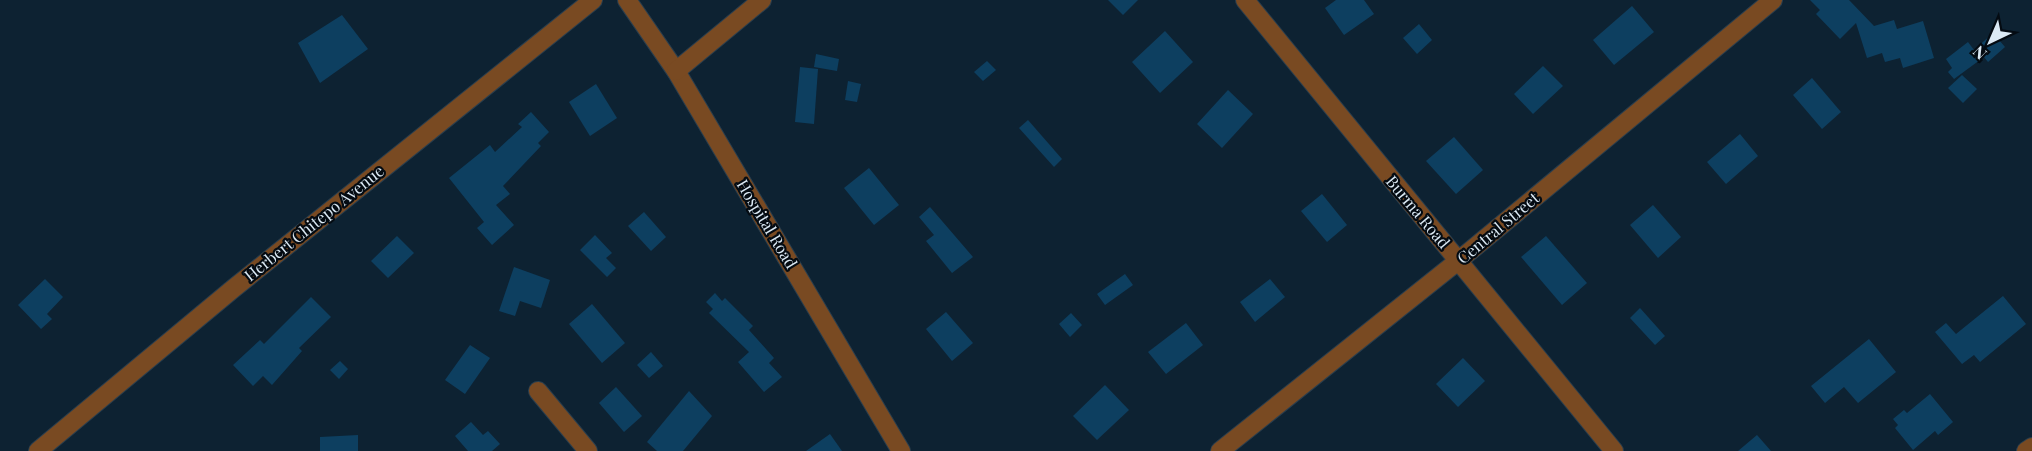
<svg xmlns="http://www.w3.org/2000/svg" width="2032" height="451" font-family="'Playfair Display',serif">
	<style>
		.building { fill: #0d3f60 }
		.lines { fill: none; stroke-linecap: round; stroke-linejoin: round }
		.minor-casing { stroke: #2a3e4d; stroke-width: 20 }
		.minor { stroke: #794a22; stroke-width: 18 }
		.labels { text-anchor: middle; stroke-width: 4.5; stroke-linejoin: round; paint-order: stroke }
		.street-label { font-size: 16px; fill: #dbe9f4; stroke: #040b12 }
	</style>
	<rect width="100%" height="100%" fill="#0d2232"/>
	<!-- building -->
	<g class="building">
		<polygon points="1108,0 1138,0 1123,15"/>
		<polygon points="1336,0 1364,0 1374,14 1344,35 1325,8"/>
		<polygon points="1810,0 1849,0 1874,26 1894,20 1897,29 1923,21 1934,58 1903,68 1900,58 1885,62 1882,53 1867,58 1856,23 1840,39 1816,14 1820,10"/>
		<polygon points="1632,6 1654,32 1614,65 1593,40"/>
		<polygon points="342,15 368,49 320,83 298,43"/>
		<polygon points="1419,24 1432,40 1417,54 1403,38"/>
		<polygon points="1165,31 1193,62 1160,93 1132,62"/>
		<polygon points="1993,33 2005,47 1988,62 1984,57 1954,79 1948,72 1952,68 1946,59 1968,42 1974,50"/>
		<polygon points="816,54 839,59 837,71 814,67"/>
		<polygon points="987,61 996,70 983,81 974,72"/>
		<polygon points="1543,66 1563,86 1533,114 1514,94"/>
		<polygon points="800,67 818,69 814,124 795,122"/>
		<polygon points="1962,75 1977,89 1963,103 1948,88"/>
		<polygon points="1812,78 1841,112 1822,129 1793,95"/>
		<polygon points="848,81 861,84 857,102 845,100"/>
		<polygon points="596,84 617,118 590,136 569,102"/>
		<polygon points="1228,90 1253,114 1222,148 1197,124"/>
		<polygon points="531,112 549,132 538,143 541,146 503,186 510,194 496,205 514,225 492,245 477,228 484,222 449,178 490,145 495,152 522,127 518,124"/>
		<polygon points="1028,120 1062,159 1054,167 1019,128"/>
		<polygon points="1740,134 1758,156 1726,184 1707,162"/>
		<polygon points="1454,137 1483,170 1456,194 1426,161"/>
		<polygon points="869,168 899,205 874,225 844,188"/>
		<polygon points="1322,194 1347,225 1327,242 1301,211"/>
		<polygon points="1653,205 1681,237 1658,258 1630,225"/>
		<polygon points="930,207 973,257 952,273 926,241 934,235 919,217"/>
		<polygon points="644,212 666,237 651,251 628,226"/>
		<polygon points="595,235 612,253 606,258 616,268 607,277 580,250"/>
		<polygon points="397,236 414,253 388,278 371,261"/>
		<polygon points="1546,236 1587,283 1562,305 1521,257"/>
		<polygon points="514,267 550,280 541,308 520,301 515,316 499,311"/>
		<polygon points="1125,274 1133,285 1105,305 1097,294"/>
		<polygon points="45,279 63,297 47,314 52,319 41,329 18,305"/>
		<polygon points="1270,279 1285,297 1255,322 1240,302"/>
		<polygon points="715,293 722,301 725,298 753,326 749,330 774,358 769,363 782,377 764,392 738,362 749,352 709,313 713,309 706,302"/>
		<polygon points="2003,296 2026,324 1980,362 1974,355 1962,364 1935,332 1946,323 1956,334"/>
		<polygon points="311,297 331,317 299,348 302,351 272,385 263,376 253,386 233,365 260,340 264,344"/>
		<polygon points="592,304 625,343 602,363 569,324"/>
		<polygon points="1640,308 1665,336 1655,345 1630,318"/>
		<polygon points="946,312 973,343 952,361 926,329"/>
		<polygon points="1071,313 1082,325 1070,337 1059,324"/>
		<polygon points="1186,323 1203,345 1166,374 1148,352"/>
		<polygon points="1869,339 1896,372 1858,403 1844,387 1825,403 1811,386"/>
		<polygon points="470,345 490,358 465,394 445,380"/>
		<polygon points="651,352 663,366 649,378 637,365"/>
		<polygon points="1463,358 1485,381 1458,407 1436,384"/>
		<polygon points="340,361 348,369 339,379 330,370"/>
		<polygon points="1105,385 1129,410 1097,440 1073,416"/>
		<polygon points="616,387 642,416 624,432 599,403"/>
		<polygon points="689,391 712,416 683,451 657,451 647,442"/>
		<polygon points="1930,394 1953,422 1938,435 1935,431 1913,450 1895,428 1898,425 1893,419 1904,410 1907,413"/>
		<polygon points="471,422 483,435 488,431 500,444 492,451 468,451 455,436"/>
		<polygon points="830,434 842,451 806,451"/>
		<polygon points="358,435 358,451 320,451 320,437"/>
		<polygon points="1757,435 1771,451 1738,451"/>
	</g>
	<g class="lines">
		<defs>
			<g id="minor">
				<polyline points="627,0 676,71 901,451"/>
				<polyline points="1245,0 1614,451"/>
				<polyline points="676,71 762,0"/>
				<polyline points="538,391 588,451"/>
				<polyline points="38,451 234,288 593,0"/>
				<polyline points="1220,451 1458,261 1773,0"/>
				<polyline points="2026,451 2032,447"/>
			</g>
		</defs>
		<!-- minor casing -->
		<use href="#minor" class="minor-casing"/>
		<!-- minor -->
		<use href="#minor" class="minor"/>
	</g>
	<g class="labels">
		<!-- street labels -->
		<g class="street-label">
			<text transform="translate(1418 212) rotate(50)" y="6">Burma Road</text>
			<text transform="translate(314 223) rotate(-39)" y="6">Herbert Chitepo Avenue</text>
			<text transform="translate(767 224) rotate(59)" y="6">Hospital Road</text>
			<text transform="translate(1498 228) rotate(-40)" y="6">Central Street</text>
		</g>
	</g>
	<!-- north arrow -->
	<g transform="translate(1990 42) rotate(224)" stroke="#040b12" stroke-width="4.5" paint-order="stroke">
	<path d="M0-4.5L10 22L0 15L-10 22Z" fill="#dbe9f4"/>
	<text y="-9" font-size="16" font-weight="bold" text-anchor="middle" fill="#dbe9f4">N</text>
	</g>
</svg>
